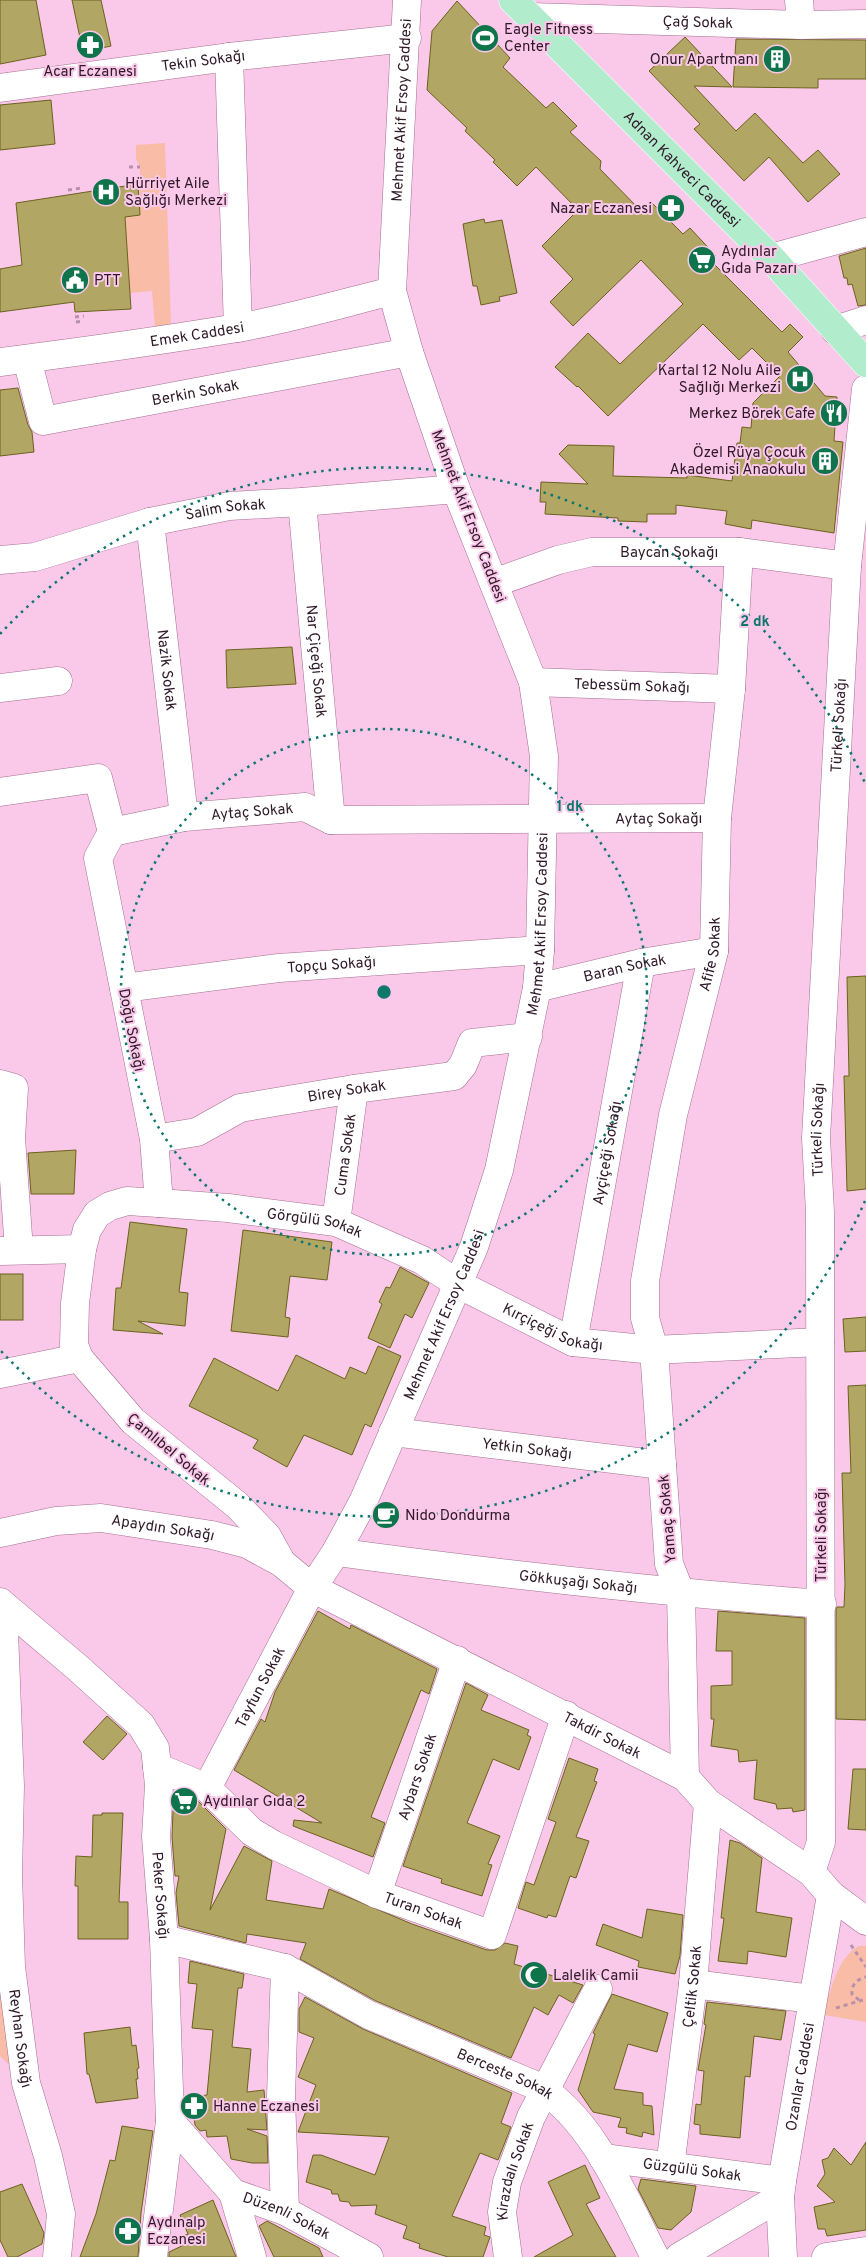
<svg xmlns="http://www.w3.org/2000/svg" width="866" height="2257" font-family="Overpass,sans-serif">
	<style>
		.green { fill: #f8bca7 }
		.building { fill: #b1a664; stroke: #6c611e }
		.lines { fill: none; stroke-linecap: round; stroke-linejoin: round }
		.minor-casing { stroke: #a56e93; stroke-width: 29 }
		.major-casing { stroke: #fff; stroke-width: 29 }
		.path { stroke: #b890aa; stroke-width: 3; stroke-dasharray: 4 4; stroke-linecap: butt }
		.minor { stroke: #fff; stroke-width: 28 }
		.major { stroke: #b1eccd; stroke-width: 28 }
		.ring { fill: none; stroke: #0f766e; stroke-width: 2.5; stroke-dasharray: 2.5 5 }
		.labels { text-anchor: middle; stroke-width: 4; stroke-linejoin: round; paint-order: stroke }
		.street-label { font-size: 15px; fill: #2f1928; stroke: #fac9e9 }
		.poi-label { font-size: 15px; fill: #2f1928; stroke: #fac9e9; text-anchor: start }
		.centre { fill: #0f766e; stroke: #fac9e9; stroke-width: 2.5 }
		.ring-label { font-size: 15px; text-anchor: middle; font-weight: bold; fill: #0f766e; stroke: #fac9e9; stroke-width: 4; stroke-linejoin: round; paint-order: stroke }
	</style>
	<rect width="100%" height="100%" fill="#fac9e9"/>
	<!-- green -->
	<g class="green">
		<polygon points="165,143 171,324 155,328 152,291 130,293 125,217 140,214 140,167 136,159 136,145"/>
		<path d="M859,1946H866V2022L824,2015C829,1993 838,1956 859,1946Z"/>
		<polygon points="0,1978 11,2067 0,2056"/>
	</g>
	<!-- building -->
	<g class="building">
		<polygon points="0,0 36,0 46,55 0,64"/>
		<polygon points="72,0 101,0 111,46 83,52"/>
		<polygon points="457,1 510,58 503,67 546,108 553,102 577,126 570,132 601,161 600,169 642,212 651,202 683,234 690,228 716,256 711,261 782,332 790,324 803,337 788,352 825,396 837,397 834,441 843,442 834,533 752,520 751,529 725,524 727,511 676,505 676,514 647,514 647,522 618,521 618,518 545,514 546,502 540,502 541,482 588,484 559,454 568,445 614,446 613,476 687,478 687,475 732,481 737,443 740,443 742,427 751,428 753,403 780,376 752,348 739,360 703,324 608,416 578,386 577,387 555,367 588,333 620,364 683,304 641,260 573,326 550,302 573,279 542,246 578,210 536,167 517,186 493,162 495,160 465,131 467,128 427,90 432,31"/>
		<polygon points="685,37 732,87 694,86 736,131 755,113 803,163 818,150 840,174 808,202 769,157 744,181 694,129 700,124 649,71"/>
		<polygon points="736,39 866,40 866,79 818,79 818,88 733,87"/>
		<polygon points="51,100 55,144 0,150 0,105"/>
		<polygon points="138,184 140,215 125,217 131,309 75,312 74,302 0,312 0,269 22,265 16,203"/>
		<polygon points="484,219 485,223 502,220 517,293 499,297 500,301 481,305 477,286 473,286 463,224"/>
		<polygon points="866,248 866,305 858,306 852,284 848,285 847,278 844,278 839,256"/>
		<polygon points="18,388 28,425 32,432 34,452 0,456 0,390"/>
		<polygon points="292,647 296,684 227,688 226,650"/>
		<polygon points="866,976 866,1189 847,1191 844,1076 849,1076 847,977"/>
		<polygon points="76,1150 74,1194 31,1194 28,1153"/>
		<polygon points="130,1222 187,1229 179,1292 188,1293 185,1326 138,1321 163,1334 113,1330 116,1288 121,1288"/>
		<polygon points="243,1230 332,1242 327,1280 290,1276 285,1317 290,1318 288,1337 231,1331"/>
		<polygon points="400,1267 429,1283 412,1318 405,1314 390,1348 368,1338 382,1304 379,1302 386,1287 390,1288"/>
		<rect x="0" y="1274" width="23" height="46"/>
		<polygon points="866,1317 866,1351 845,1352 843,1319"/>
		<polygon points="378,1346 401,1356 371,1427 365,1424 352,1455 304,1435 287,1467 253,1448 258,1440 189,1406 214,1358 278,1391 296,1355 345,1379 350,1367 366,1374"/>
		<polygon points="866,1385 866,1720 836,1719 836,1609 837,1607 844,1607 845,1584 842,1473 851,1473 848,1386"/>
		<polygon points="318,1611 350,1629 351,1625 437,1669 429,1694 421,1690 371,1817 385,1823 373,1857 293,1826 294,1820 322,1823 234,1770 261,1719 265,1722 275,1692"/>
		<polygon points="718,1611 805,1618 805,1810 793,1812 792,1808 777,1809 776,1804 754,1799 757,1760 739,1762 738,1750 711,1746 714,1719 711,1719 711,1686 732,1685 732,1651 716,1651"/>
		<polygon points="466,1683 488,1695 481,1710 529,1730 527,1735 531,1737 519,1770 493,1759 467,1823 500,1836 488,1864 492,1865 482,1896 441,1883 442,1879 403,1866"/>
		<polygon points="107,1716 127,1734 103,1760 83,1742"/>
		<polygon points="569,1758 598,1769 594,1781 597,1782 576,1837 589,1841 576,1878 570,1876 556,1917 548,1915 547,1918 518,1908 526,1882 534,1885 556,1822 548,1819"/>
		<polygon points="853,1769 866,1769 866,1830 848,1829"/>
		<polygon points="180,1794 198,1801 226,1829 210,1910 244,1846 272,1861 266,1900 323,1909 329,1889 412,1924 487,1950 495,1950 505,1943 518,1946 514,1964 583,1985 573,2003 559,1995 548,2015 534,2007 511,2058 376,2001 300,1959 306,1943 247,1934 246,1943 179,1926 176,1893 179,1876 175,1876 172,1837 173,1811"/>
		<polygon points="102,1813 123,1813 119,1902 128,1902 128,1939 78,1939 78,1886 75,1886 76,1856 92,1857 93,1815 102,1815"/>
		<polygon points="730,1840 740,1843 762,1858 756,1912 792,1918 786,1957 748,1951 747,1964 718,1961 724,1918 721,1918"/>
		<polygon points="647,1909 683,1915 680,1956 675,1974 638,1967 639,1961 596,1945 603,1924 642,1938"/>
		<polygon points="190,1961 244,1974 242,1988 238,1988 232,2047 251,2049 247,2092 264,2090 267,2130 247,2129 267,2136 268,2163 252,2163 231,2159 227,2136 207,2137 206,2130 200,2131 195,2125 191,2097 207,2095 213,2030 192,2028 197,1984 188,1983"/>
		<polygon points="612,1994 668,2013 657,2052 628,2044 614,2089 643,2093 643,2105 652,2106 654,2135 643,2132 642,2137 626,2133 627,2128 618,2127 621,2118 593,2112 578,2090 595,2034 593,2033"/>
		<polygon points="305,1997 363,2029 512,2093 501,2123 511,2127 498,2160 480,2153 452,2216 486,2227 484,2235 490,2237 483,2257 448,2257 419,2248 420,2244 403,2238 407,2226 375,2214 377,2205 351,2206 349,2202 340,2201 338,2194 332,2194 331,2190 306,2182 313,2155 321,2155 375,2175 389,2137 298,2132 316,2085 298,2077 314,2038 299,2032 299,2009"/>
		<polygon points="707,2002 786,2011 781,2040 754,2036 750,2077 745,2076 740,2138 700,2134 700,2125 694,2124 696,2104 701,2105 704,2071 698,2070 706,2025 704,2024"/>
		<polygon points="130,2027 132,2046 136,2045 139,2068 137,2069 138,2079 136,2079 138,2098 96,2103 89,2074 87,2074 84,2033"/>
		<polygon points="122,2126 153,2131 141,2213 138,2257 80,2257 96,2214 110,2160 115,2161"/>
		<polygon points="866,2142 866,2230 827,2236 825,2229 818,2229 814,2207 835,2202 817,2186 825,2174 822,2160 828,2158 834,2148 851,2165"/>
		<polygon points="585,2165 600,2198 586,2204 616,2257 534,2257 573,2235 548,2182"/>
		<polygon points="641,2179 696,2186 691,2212 671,2230 658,2228 638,2189"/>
		<polygon points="22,2184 44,2233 42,2244 17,2257 8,2257 0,2240 0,2192"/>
		<polygon points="213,2200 236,2257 169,2257 169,2252 186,2244 183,2236 188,2234 180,2215"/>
		<polygon points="267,2221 319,2248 323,2257 274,2257 259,2226"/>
	</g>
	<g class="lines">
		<defs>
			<g id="minor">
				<polyline points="799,0 801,25"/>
				<path id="s1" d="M530,17L801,25L866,24"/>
				<polyline points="229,57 238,328"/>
				<path id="s2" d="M0,88L229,57L407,38"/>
				<polyline points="771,258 866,232"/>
				<polyline points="835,330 866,320"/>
				<path id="s3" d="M27,359L43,421L409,352"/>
				<path id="s4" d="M0,362C79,352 158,341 237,328C289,319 340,304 392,291"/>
				<path id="s5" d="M302,502L331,820"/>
				<path id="s6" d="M150,522L184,817"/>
				<path id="s7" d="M0,560L35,557L150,522L229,506L302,502L456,489"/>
				<path id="s8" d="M494,583L558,560L592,552H739L847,566"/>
				<path id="s9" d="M533,682L731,689"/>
				<polyline points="0,688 58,681"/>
				<polyline points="0,792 98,778 112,832"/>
				<path id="s10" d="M124,988L279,968L540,950"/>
				<path id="s11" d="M537,988L641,963L714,951"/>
				<polyline points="0,1084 14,1088 11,1138 19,1250"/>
				<path id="s12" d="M154,1139L197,1132L240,1108L354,1089L454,1076L463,1065L472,1043L528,1037"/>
				<path id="s13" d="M159,1203L154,1139L98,858L112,832L184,817L305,807L331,820L717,818"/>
				<path id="s14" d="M336,1222L354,1089"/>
				<polyline points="1,1251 82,1249"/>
				<path id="s15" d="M573,1342L641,963"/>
				<polyline points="0,1374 79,1358"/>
				<path id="s16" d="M393,1432L662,1465"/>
				<path id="s17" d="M0,1533L56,1521L101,1518L212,1535L247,1544L282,1563L312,1588L685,1777L708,1803L811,1872L831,1895L866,1921"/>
				<path id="s18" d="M336,1552C498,1574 659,1592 822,1604"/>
				<path id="s19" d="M282,1563L267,1536L237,1505L133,1421L79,1358L74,1345L75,1303L82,1249L87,1230L97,1214L110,1206L127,1201L159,1203L228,1208L336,1222L422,1260L458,1284L573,1342L654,1350L820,1342"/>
				<path id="s20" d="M0,1602L78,1668L141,1725L155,1748L159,1785L156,1837L164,1939L170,2121L153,2257"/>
				<path id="s21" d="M3,1605L10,1786L8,1875L11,1967L26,2083L48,2156L61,2214L57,2257"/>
				<path id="s22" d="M157,1767L207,1788L252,1832L274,1845L377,1894L492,1935L566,1715"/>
				<path id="s23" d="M685,1777L681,1594L669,1564L654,1350L645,1318V1281L673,1115L714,951L717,818L731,689L739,552"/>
				<path id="s24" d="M207,1788L312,1588L336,1552L363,1502L474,1247L499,1170L537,988L540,950L544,756L533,682L456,489L409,352L392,291L407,0"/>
				<path id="s25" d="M811,1872L821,1842L820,1212L816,1138L847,566L866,389"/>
				<path id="s26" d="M377,1894L457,1660"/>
				<path id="s27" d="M164,1939L285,1968L369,2015L537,2086C593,2118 626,2201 655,2257"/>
				<polyline points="285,1968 281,2097 285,2211"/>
				<polyline points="693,1984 812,1999"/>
				<path id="s28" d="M170,2121L233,2193L285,2211L369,2257"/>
				<path id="s29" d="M603,2158L782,2181"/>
				<path id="s30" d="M670,2167L693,1984L708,1803"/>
				<polyline points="233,2193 252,2257"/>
				<path id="s31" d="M508,2257L502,2212L507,2182L531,2117L598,1989"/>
				<polyline points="679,2257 780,2197"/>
				<path id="s32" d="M783,2257L780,2197L782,2181L831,1895"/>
				<polyline points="826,2257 866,2251"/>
			</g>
			<g id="major">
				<path id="s33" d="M513,0L771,258L866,363"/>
			</g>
		</defs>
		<!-- minor casing -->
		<use href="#minor" class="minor-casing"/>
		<!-- major casing -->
		<use href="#major" class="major-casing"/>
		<!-- path -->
		<g class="path">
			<polyline points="129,167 140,167"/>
			<polyline points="68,190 82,188"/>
			<polyline points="75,317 84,316"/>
			<polyline points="76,322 84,321"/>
			<polyline points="851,1945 866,1967"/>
			<path d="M859,2000L852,1994C851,1985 857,1979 866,1977"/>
			<polyline points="836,2008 866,1999"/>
		</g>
		<!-- minor -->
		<use href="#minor" class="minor"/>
		<!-- major -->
		<use href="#major" class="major"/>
	</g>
	<!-- distance rings -->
	<g class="ring">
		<circle cx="384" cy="992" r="263"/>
		<path d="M865 1201A525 525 0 0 1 0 1350M0 634A525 525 0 0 1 865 783"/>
	</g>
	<!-- icons -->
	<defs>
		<symbol id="stadium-disc" viewBox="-11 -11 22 22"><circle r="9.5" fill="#0f734b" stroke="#fac9e9"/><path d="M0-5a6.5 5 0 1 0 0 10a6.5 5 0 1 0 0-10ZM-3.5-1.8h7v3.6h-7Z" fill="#fff"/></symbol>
		<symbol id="pharmacy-disc" viewBox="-11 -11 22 22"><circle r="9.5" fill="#0f734b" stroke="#fac9e9"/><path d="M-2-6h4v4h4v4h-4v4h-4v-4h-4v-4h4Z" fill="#fff"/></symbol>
		<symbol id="building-disc" viewBox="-11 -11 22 22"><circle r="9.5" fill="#0f734b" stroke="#fac9e9"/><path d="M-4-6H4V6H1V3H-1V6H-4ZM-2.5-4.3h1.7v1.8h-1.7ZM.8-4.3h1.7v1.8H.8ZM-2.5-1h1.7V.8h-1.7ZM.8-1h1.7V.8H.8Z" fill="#fff"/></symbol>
		<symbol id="hospital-disc" viewBox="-11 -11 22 22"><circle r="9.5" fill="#0f734b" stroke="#fac9e9"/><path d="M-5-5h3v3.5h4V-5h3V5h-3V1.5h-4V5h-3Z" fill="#fff"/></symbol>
		<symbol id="supermarket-disc" viewBox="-11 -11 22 22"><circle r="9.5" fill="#0f734b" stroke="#fac9e9"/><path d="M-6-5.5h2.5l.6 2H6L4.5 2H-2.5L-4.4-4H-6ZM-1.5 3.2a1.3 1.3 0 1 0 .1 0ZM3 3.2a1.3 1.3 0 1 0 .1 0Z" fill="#fff"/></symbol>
		<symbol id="civic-disc" viewBox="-11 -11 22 22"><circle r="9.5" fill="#0f734b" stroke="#fac9e9"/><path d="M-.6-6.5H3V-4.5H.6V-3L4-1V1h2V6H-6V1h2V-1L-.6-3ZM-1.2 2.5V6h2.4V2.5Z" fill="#fff"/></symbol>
		<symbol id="restaurant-disc" viewBox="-11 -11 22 22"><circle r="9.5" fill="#0f734b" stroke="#fac9e9"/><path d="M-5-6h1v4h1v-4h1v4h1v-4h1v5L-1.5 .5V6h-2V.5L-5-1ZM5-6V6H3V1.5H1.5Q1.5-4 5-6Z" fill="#fff"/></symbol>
		<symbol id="cafe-disc" viewBox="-11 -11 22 22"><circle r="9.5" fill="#0f734b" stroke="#fac9e9"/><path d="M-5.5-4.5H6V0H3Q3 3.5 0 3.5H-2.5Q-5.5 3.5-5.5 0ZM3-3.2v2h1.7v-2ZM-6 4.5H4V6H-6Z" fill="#fff"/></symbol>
		<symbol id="mosque-disc" viewBox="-11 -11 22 22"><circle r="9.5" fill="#0f734b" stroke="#fac9e9"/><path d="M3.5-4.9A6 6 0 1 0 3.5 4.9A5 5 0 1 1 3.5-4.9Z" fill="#fff"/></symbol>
	</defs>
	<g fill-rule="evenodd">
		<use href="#stadium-disc" x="469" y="22" width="32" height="32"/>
		<use href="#pharmacy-disc" x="74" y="29" width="32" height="32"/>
		<use href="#building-disc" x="761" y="43" width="32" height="32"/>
		<use href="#hospital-disc" x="90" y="176" width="32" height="32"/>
		<use href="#pharmacy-disc" x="655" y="192" width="32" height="32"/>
		<use href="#supermarket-disc" x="686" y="244" width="32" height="32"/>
		<use href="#civic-disc" x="59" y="264" width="32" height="32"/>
		<use href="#hospital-disc" x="784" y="363" width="32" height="32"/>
		<use href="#restaurant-disc" x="818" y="397" width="32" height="32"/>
		<use href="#building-disc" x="809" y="445" width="32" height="32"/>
		<use href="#cafe-disc" x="370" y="1499" width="32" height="32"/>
		<use href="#supermarket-disc" x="168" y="1785" width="32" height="32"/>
		<use href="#mosque-disc" x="518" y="1959" width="32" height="32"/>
		<use href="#pharmacy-disc" x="178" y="2090" width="32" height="32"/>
		<use href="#pharmacy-disc" x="112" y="2215" width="32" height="32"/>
	</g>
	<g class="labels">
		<!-- street labels -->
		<g class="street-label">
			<text dy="5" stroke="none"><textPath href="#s1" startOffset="168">Çağ Sokak</textPath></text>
			<text dy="5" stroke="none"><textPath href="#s2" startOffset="205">Tekin Sokağı</textPath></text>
			<text dy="5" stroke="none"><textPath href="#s24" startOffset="1775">Mehmet Akif Ersoy Caddesi</textPath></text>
			<text dy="5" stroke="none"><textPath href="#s33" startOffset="239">Adnan Kahveci Caddesi</textPath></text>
			<text dy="5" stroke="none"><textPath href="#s4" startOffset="199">Emek Caddesi</textPath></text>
			<text dy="5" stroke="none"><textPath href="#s3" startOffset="219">Berkin Sokak</textPath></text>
			<text dy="5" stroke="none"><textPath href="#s7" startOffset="232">Salim Sokak</textPath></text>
			<text transform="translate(469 516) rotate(69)" y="5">Mehmet Akif Ersoy Caddesi</text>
			<text dy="5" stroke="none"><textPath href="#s8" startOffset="180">Baycan Sokağı</textPath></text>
			<text dy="5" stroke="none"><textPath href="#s5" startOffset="160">Nar Çiçeği Sokak</textPath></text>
			<text dy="5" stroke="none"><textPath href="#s6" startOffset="149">Nazik Sokak</textPath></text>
			<text dy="5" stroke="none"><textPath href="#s9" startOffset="99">Tebessüm Sokağı</textPath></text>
			<text dy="5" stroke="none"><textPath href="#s25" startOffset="1149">Türkeli Sokağı</textPath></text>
			<text dy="5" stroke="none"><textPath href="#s13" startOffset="522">Aytaç Sokak</textPath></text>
			<text dy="5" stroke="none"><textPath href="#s13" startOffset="932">Aytaç Sokağı</textPath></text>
			<text dy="5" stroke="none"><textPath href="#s24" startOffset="935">Mehmet Akif Ersoy Caddesi</textPath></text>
			<text dy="5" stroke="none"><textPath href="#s23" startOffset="834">Afife Sokak</textPath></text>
			<text dy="5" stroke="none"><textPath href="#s10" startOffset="209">Topçu Sokağı</textPath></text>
			<text dy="5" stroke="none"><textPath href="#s11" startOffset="90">Baran Sokak</textPath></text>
			<text transform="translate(132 1030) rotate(79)" y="5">Doğu Sokağı</text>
			<text dy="5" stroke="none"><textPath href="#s12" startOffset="201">Birey Sokak</textPath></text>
			<text dy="5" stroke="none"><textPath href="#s25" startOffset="744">Türkeli Sokağı</textPath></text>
			<text dy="5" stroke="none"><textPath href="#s15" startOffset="192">Ayçiçeği Sokağı</textPath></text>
			<text dy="5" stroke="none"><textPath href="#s14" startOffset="68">Cuma Sokak</textPath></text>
			<text dy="5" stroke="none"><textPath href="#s19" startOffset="662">Görgülü Sokak</textPath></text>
			<text dy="5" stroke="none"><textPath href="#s24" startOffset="530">Mehmet Akif Ersoy Caddesi</textPath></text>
			<text dy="5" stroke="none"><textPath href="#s19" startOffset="925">Kırçiçeği Sokağı</textPath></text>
			<text dy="5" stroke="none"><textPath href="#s16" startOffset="135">Yetkin Sokağı</textPath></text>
			<text transform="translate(169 1449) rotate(40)" y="5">Çamlıbel Sokak</text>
			<text transform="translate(667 1519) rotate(-95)" y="5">Yamaç Sokak</text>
			<text dy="5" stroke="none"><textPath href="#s17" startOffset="165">Apaydın Sokağı</textPath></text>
			<text transform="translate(821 1535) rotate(-90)" y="5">Türkeli Sokağı</text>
			<text dy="5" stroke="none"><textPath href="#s18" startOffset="244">Gökkuşağı Sokağı</textPath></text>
			<text dy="5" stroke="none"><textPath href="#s24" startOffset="114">Tayfun Sokak</textPath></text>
			<text dy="5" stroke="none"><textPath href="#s17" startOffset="655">Takdir Sokak</textPath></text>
			<text dy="5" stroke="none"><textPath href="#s26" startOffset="124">Aybars Sokak</textPath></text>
			<text dy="5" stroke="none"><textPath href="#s20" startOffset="362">Peker Sokağı</textPath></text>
			<text dy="5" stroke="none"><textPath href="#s22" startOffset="306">Turan Sokak</textPath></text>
			<text dy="5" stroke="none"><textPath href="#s30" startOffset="182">Çeltik Sokak</textPath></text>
			<text dy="5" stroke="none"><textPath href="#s21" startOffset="434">Reyhan Sokağı</textPath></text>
			<text dy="5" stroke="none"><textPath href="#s27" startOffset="369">Berceste Sokak</textPath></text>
			<text dy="5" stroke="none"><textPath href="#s32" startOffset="182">Ozanlar Caddesi</textPath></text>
			<text dy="5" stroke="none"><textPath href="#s29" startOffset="90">Güzgülü Sokak</textPath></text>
			<text dy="5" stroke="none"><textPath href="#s31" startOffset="88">Kirazdalı Sokak</textPath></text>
			<text dy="5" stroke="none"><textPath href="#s28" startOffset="154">Düzenli Sokak</textPath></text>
		</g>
		<!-- poi labels -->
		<g class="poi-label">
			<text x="504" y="34">Eagle Fitness<tspan x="504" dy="17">Center</tspan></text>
			<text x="758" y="64" text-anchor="end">Onur Apartmanı</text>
			<text x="90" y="76" text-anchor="middle">Acar Eczanesi</text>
			<text x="125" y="188">Hürriyet Aile<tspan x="125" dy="17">Sağlığı Merkezi</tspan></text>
			<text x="652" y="213" text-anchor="end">Nazar Eczanesi</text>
			<text x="721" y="256">Aydınlar<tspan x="721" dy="17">Gıda Pazarı</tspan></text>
			<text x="94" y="285">PTT</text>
			<text x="781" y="375" text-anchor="end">Kartal 12 Nolu Aile<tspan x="781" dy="17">Sağlığı Merkezi</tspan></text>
			<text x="815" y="418" text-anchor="end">Merkez Börek Cafe</text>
			<text x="806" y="457" text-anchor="end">Özel Rüya Çocuk<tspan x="806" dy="17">Akademisi Anaokulu</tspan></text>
			<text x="405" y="1520">Nido Dondurma</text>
			<text x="203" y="1806">Aydınlar Gıda 2</text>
			<text x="553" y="1980">Lalelik Camii</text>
			<text x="213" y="2111">Hanne Eczanesi</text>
			<text x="147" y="2227">Aydınalp<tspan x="147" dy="17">Eczanesi</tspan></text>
		</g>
	</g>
	<circle cx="384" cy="992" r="8" class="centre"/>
	<g class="ring-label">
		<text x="755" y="626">2 dk</text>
		<text x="570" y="811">1 dk</text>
	</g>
</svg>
